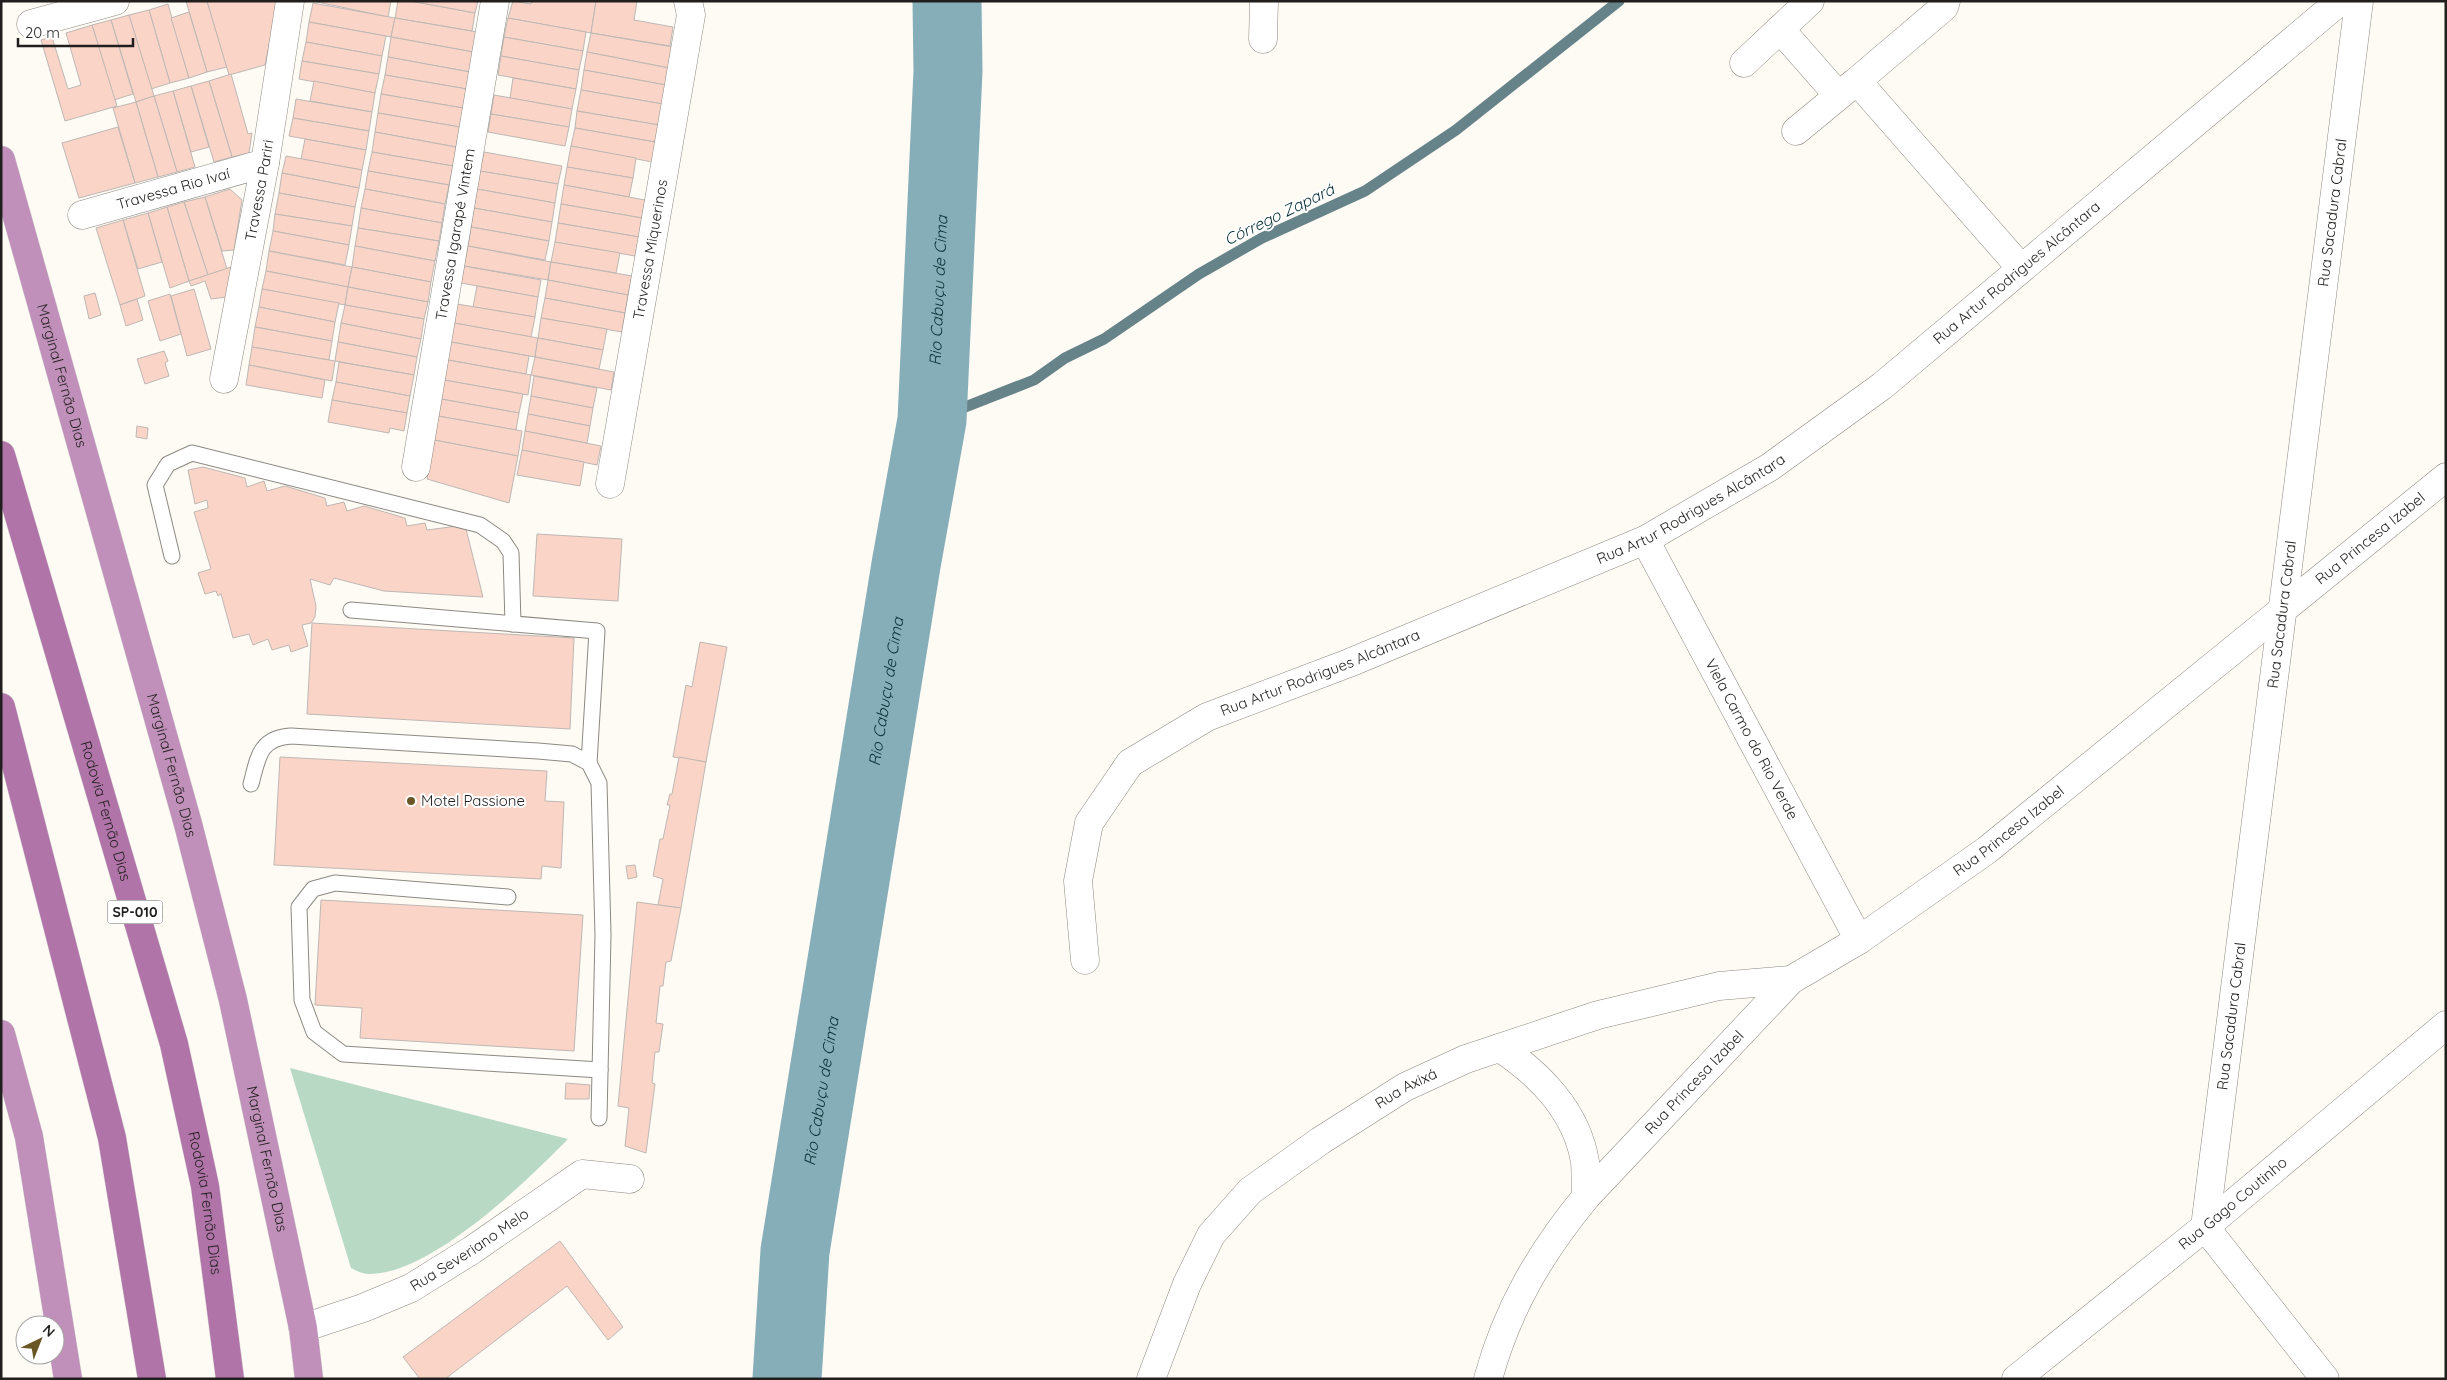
<svg xmlns="http://www.w3.org/2000/svg" width="2447" height="1380" font-family="Quicksand,sans-serif">
	<style>
		.green { fill: #b8d9c4 }
		.lines { fill: none; stroke-linecap: round; stroke-linejoin: round }
		.stream { stroke: #67838a; stroke-width: 11 }
		.river { stroke: #86aeb8; stroke-width: 69 }
		.building { fill: #fad5c7; stroke: #beb7b4 }
		.service-casing { stroke: #8c8983; stroke-width: 17 }
		.minor-casing { stroke: #8c8983; stroke-width: 29 }
		.trunk-casing { stroke: #d7d7d6; stroke-width: 29 }
		.motorway-casing { stroke: #d7d7d6; stroke-width: 29 }
		.service { stroke: #fff; stroke-width: 15 }
		.minor { stroke: #fff; stroke-width: 28 }
		.trunk { stroke: #c090ba; stroke-width: 28 }
		.motorway { stroke: #b174a9; stroke-width: 28 }
		.poi-dot { fill: #6a5725; stroke: #fff; stroke-width: 2 }
		.labels { text-anchor: middle; stroke-width: 4; stroke-linejoin: round; paint-order: stroke }
		.shield { fill: #fff; stroke: #636261; stroke-width: 1 }
		.shield-label { font-size: 14px; font-weight: bold; fill: #201f1d }
		.street-label { font-size: 15px; fill: #201f1d; stroke: #fff }
		.poi-label { font-size: 15px; fill: #201f1d; stroke: #fff; text-anchor: start }
		.water-label { font-size: 16px; font-style: italic; fill: #072f37; stroke: #fff }
	</style>
	<rect width="100%" height="100%" fill="#fefaf4"/>
	<!-- green -->
	<path class="green" d="M290,1068L568,1139C526,1182 431,1274 369,1274C363,1274 356,1271 351,1268Z"/>
	<g class="lines">
		<!-- stream -->
		<polyline class="stream" points="932,420 1034,380 1065,358 1104,339 1199,274 1262,238 1365,191 1456,130 1619,1"/>
		<!-- river -->
		<path class="river" id="s1" d="M787,1379L795,1251L906,565L932,420L948,71L947,1"/>
	</g>
	<!-- building -->
	<g class="building">
		<polygon points="186,1 207,1 227,67 207,72"/>
		<polygon points="207,1 278,1 265,65 229,75"/>
		<polygon points="313,1 391,1 388,17"/>
		<polygon points="398,1 411,1 475,13 472,31 395,18"/>
		<polygon points="411,1 478,1 475,13"/>
		<polygon points="513,1 531,4 532,1 596,1 591,33 508,18"/>
		<polygon points="596,1 637,1 634,20 673,27 670,46 591,33"/>
		<polygon points="313,3 395,18 391,37 309,22"/>
		<polygon points="168,4 189,78 170,83 149,10"/>
		<polygon points="149,10 170,83 151,89 129,15"/>
		<polygon points="189,12 207,72 189,78 171,18"/>
		<polygon points="129,15 154,96 136,102 111,20"/>
		<polygon points="395,18 477,32 473,52 391,37"/>
		<polygon points="508,18 586,32 583,51 504,37"/>
		<polygon points="111,20 133,94 114,100 92,25"/>
		<polygon points="309,22 386,36 382,56 306,42"/>
		<polygon points="92,25 117,106 65,121 41,40 52,37 68,89 81,85 66,33"/>
		<polygon points="591,33 673,47 669,68 587,52"/>
		<polygon points="391,37 473,52 470,72 388,57"/>
		<polygon points="504,37 583,51 579,70 501,56"/>
		<polygon points="306,42 382,56 379,74 302,61"/>
		<polygon points="587,52 669,68 666,85 584,70"/>
		<polygon points="501,56 579,70 576,89 498,75"/>
		<polygon points="388,57 470,72 467,89 385,75"/>
		<polygon points="302,61 379,74 375,93 299,79"/>
		<polygon points="584,70 666,85 663,104 581,90"/>
		<polygon points="231,74 248,134 252,133 249,153 232,157 209,81"/>
		<polygon points="385,75 467,89 463,108 381,94"/>
		<polygon points="513,78 576,89 572,109 510,98"/>
		<polygon points="209,81 232,157 214,162 191,86"/>
		<polygon points="314,81 375,93 372,112 310,101"/>
		<polygon points="191,86 209,147 191,152 173,91"/>
		<polygon points="581,90 663,104 659,125 577,111"/>
		<polygon points="173,91 195,167 177,172 154,96"/>
		<polygon points="381,94 463,108 460,127 378,113"/>
		<polygon points="494,95 572,109 569,127 491,114"/>
		<polygon points="154,96 177,172 158,177 136,102"/>
		<polygon points="296,99 372,112 369,131 293,118"/>
		<polygon points="136,102 158,177 135,183 113,108"/>
		<polygon points="577,111 659,125 655,142 575,128"/>
		<polygon points="378,113 460,127 456,147 375,132"/>
		<polygon points="491,114 569,127 565,146 488,132"/>
		<polygon points="293,118 369,131 366,150 289,136"/>
		<polygon points="118,127 135,183 79,198 62,143"/>
		<polygon points="575,128 655,142 652,162 571,146"/>
		<polygon points="375,132 456,147 453,166 372,152"/>
		<polygon points="305,139 366,150 362,170 301,159"/>
		<polygon points="571,146 636,158 633,178 567,167"/>
		<polygon points="372,152 453,166 449,185 368,171"/>
		<polygon points="484,152 562,166 558,184 480,171"/>
		<polygon points="286,156 362,170 359,188 282,173"/>
		<polygon points="567,167 633,178 629,197 564,185"/>
		<polygon points="368,171 449,185 445,204 365,189"/>
		<polygon points="480,171 558,184 555,203 477,189"/>
		<polygon points="282,173 359,188 355,207 279,193"/>
		<polygon points="564,185 645,200 642,218 561,204"/>
		<polygon points="230,189 242,200 234,250 222,251 205,197"/>
		<polygon points="365,189 445,204 442,223 361,208"/>
		<polygon points="477,189 555,203 552,222 474,208"/>
		<polygon points="279,193 355,207 352,226 275,214"/>
		<polygon points="205,197 227,269 208,275 184,202"/>
		<polygon points="184,202 208,275 189,281 167,207"/>
		<polygon points="561,204 642,218 639,237 558,223"/>
		<polygon points="167,207 189,281 170,288 148,213"/>
		<polygon points="361,208 442,223 439,241 358,228"/>
		<polygon points="474,208 552,222 549,241 471,227"/>
		<polygon points="148,213 162,262 138,269 123,220"/>
		<polygon points="275,214 352,226 349,245 273,231"/>
		<polygon points="123,220 145,296 120,305 96,228"/>
		<polygon points="558,223 639,237 635,256 555,242"/>
		<polygon points="471,227 549,241 545,260 468,246"/>
		<polygon points="358,228 439,241 435,261 355,246"/>
		<polygon points="273,231 349,245 345,265 269,251"/>
		<polygon points="555,242 620,253 616,273 551,262"/>
		<polygon points="355,246 435,261 431,282 352,267"/>
		<polygon points="468,246 551,262 548,280 464,266"/>
		<polygon points="269,251 352,267 348,287 266,271"/>
		<polygon points="551,262 632,276 628,295 548,280"/>
		<polygon points="464,266 541,280 538,297 461,283"/>
		<polygon points="231,267 227,297 211,299 205,281 191,286 189,281"/>
		<polygon points="352,267 431,282 428,302 348,287"/>
		<polygon points="266,271 348,287 345,305 262,289"/>
		<polygon points="548,280 628,295 625,313 545,298"/>
		<polygon points="477,286 538,297 535,317 473,307"/>
		<polygon points="348,287 428,302 424,319 345,305"/>
		<polygon points="194,289 211,349 187,356 171,296"/>
		<polygon points="262,289 339,303 335,322 259,307"/>
		<polygon points="95,293 101,315 89,319 84,296"/>
		<polygon points="170,294 181,334 160,341 148,301"/>
		<polygon points="545,298 625,313 622,332 541,318"/>
		<polygon points="137,299 143,320 126,326 120,305"/>
		<polygon points="457,304 535,317 531,337 454,323"/>
		<polygon points="345,305 424,319 421,339 341,323"/>
		<polygon points="259,307 335,322 332,341 255,327"/>
		<polygon points="541,318 607,329 603,350 538,338"/>
		<polygon points="341,323 421,339 417,357 338,342"/>
		<polygon points="454,323 538,338 535,357 451,342"/>
		<polygon points="255,327 332,341 329,360 252,347"/>
		<polygon points="538,338 603,350 599,369 535,357"/>
		<polygon points="338,342 417,357 414,375 335,361"/>
		<polygon points="451,342 529,356 526,374 448,360"/>
		<polygon points="252,347 335,361 332,381 249,365"/>
		<polygon points="164,351 168,361 165,363 169,376 145,384 137,359"/>
		<polygon points="535,357 614,372 611,390 531,375"/>
		<polygon points="448,360 531,375 528,395 444,380"/>
		<polygon points="339,362 414,375 410,396 336,382"/>
		<polygon points="249,365 325,380 322,398 246,385"/>
		<polygon points="534,376 597,388 593,408 531,396"/>
		<polygon points="444,380 523,394 519,413 441,399"/>
		<polygon points="336,382 410,396 407,413 332,400"/>
		<polygon points="531,396 593,408 590,426 528,414"/>
		<polygon points="441,399 519,413 516,430 438,416"/>
		<polygon points="332,400 407,413 404,431 390,428 389,433 328,422"/>
		<polygon points="528,414 590,426 587,443 525,431"/>
		<polygon points="438,416 522,431 518,456 434,440"/>
		<polygon points="137,426 148,428 147,439 136,437"/>
		<polygon points="525,431 601,446 597,465 522,450"/>
		<polygon points="434,440 518,456 509,503 427,479"/>
		<polygon points="522,450 584,462 580,486 517,475"/>
		<polygon points="203,467 245,478 247,487 264,481 267,491 285,486 325,498 327,506 344,502 347,511 364,506 405,518 407,526 425,523 427,530 465,525 483,597 384,591 334,578 330,585 310,579 316,606 315,617 311,623 302,625 308,646 291,652 289,645 272,650 268,639 253,645 249,634 233,638 221,594 218,596 216,591 205,594 198,573 211,569 194,512 208,508 207,500 195,504 188,470"/>
		<polygon points="537,534 622,539 618,601 533,596"/>
		<polygon points="312,623 574,638 570,729 307,714"/>
		<polygon points="700,642 727,647 706,762 673,757 686,685 692,687"/>
		<polygon points="280,757 547,771 545,801 564,802 561,868 542,866 541,879 274,865"/>
		<polygon points="679,757 706,762 681,908 658,905 663,879 653,876 660,839 663,839 670,805 667,805 670,794 672,794"/>
		<polygon points="635,865 637,877 628,879 626,866"/>
		<polygon points="321,900 583,915 574,1051 360,1038 362,1008 315,1005"/>
		<polygon points="637,902 681,908 671,961 666,962 663,986 660,986 656,1023 663,1024 659,1052 655,1052 652,1083 655,1084 646,1153 625,1146 629,1108 618,1106"/>
		<polygon points="566,1083 590,1085 589,1099 565,1099"/>
		<polygon points="560,1241 623,1327 608,1340 567,1286 445,1379 420,1379 403,1357"/>
	</g>
	<g class="lines">
		<defs>
			<g id="service">
				<polyline points="172,556 155,485 168,464 192,453 480,525 503,541 511,553 513,624"/>
				<polyline points="351,610 597,631 589,763"/>
				<path d="M251,784C258,758 259,738 291,736L538,751L572,754L589,763L599,783L603,935L599,1118"/>
				<polyline points="508,897 335,883 313,889 299,907 302,1000 314,1032 343,1054 600,1070"/>
			</g>
			<g id="minor">
				<polyline points="1946,1 1944,7 1857,81 2021,268"/>
				<polyline points="31,24 115,1"/>
				<polyline points="1780,29 1838,95"/>
				<polyline points="1263,39 1264,1"/>
				<polyline points="1744,63 1810,1"/>
				<polyline points="1796,131 1853,84"/>
				<path id="s2" d="M82,215L265,163"/>
				<path id="s3" d="M224,379L265,163L290,1"/>
				<path id="s4" d="M416,467L495,1"/>
				<path id="s5" d="M610,484L691,15L688,1"/>
				<path id="s6" d="M1645,540L1859,940"/>
				<path id="s7" d="M1085,960L1078,881L1089,823L1130,763L1207,717L1349,663L1645,540L1770,467L1882,386L2340,1"/>
				<path d="M1500,1048C1540,1074 1577,1112 1585,1162C1586,1173 1585,1186 1586,1197"/>
				<path id="s8" d="M303,1328L363,1308L411,1288L472,1250L582,1174L630,1179"/>
				<path id="s9" d="M1151,1379L1187,1284L1211,1235L1250,1191L1320,1141L1405,1087L1466,1059L1598,1015L1719,986L1791,980"/>
				<path id="s10" d="M1488,1379C1507,1309 1540,1253 1586,1197L1791,980L1859,940L1987,850L2446,477"/>
				<path id="s11" d="M2016,1379L2205,1227L2446,1025"/>
				<path id="s12" d="M2325,1379L2205,1227L2359,1"/>
			</g>
			<g id="trunk">
				<path id="s13" d="M1,160L188,824L233,1000L303,1328L309,1379"/>
				<polyline points="1,1034 29,1137 68,1379"/>
			</g>
			<g id="motorway">
				<path id="s14" d="M1,455L174,1044L205,1186L230,1379"/>
				<polyline points="1,707 112,1138 152,1379"/>
			</g>
		</defs>
		<!-- service casing -->
		<use href="#service" class="service-casing"/>
		<!-- minor casing -->
		<use href="#minor" class="minor-casing"/>
		<!-- trunk casing -->
		<use href="#trunk" class="trunk-casing"/>
		<!-- motorway casing -->
		<use href="#motorway" class="motorway-casing"/>
		<!-- service -->
		<use href="#service" class="service"/>
		<!-- minor -->
		<use href="#minor" class="minor"/>
		<!-- trunk -->
		<use href="#trunk" class="trunk"/>
		<!-- motorway -->
		<use href="#motorway" class="motorway"/>
	</g>
	<!-- markers -->
	<circle class="poi-dot" cx="411" cy="801" r="5"/>
	<g class="labels">
		<!-- shield labels -->
		<rect class="shield" x="107.5" y="900.5" width="55" height="23" rx="4"/>
		<g class="shield-label">
			<text x="135" y="917">SP-010</text>
		</g>
		<!-- street labels -->
		<g class="street-label">
			<text dy="5" stroke="none"><textPath href="#s2" startOffset="95">Travessa Rio Ivaí</textPath></text>
			<text dy="5" stroke="none"><textPath href="#s3" startOffset="192">Travessa Pariri</textPath></text>
			<text dy="5" stroke="none"><textPath href="#s12" startOffset="1216">Rua Sacadura Cabral</textPath></text>
			<text dy="5" stroke="none"><textPath href="#s4" startOffset="236">Travessa Igarapé Vintem</textPath></text>
			<text dy="5" stroke="none"><textPath href="#s5" startOffset="238">Travessa Miquerinos</textPath></text>
			<text dy="5" stroke="none"><textPath href="#s7" startOffset="1232">Rua Artur Rodrigues Alcântara</textPath></text>
			<text dy="5" stroke="none"><textPath href="#s13" startOffset="224">Marginal Fernão Dias</textPath></text>
			<text dy="5" stroke="none"><textPath href="#s7" startOffset="828">Rua Artur Rodrigues Alcântara</textPath></text>
			<text dy="5" stroke="none"><textPath href="#s10" startOffset="1236">Rua Princesa Izabel</textPath></text>
			<text dy="5" stroke="none"><textPath href="#s12" startOffset="811">Rua Sacadura Cabral</textPath></text>
			<text dy="5" stroke="none"><textPath href="#s7" startOffset="422">Rua Artur Rodrigues Alcântara</textPath></text>
			<text dy="5" stroke="none"><textPath href="#s6" startOffset="226">Viela Carmo do Rio Verde</textPath></text>
			<text dy="5" stroke="none"><textPath href="#s13" startOffset="629">Marginal Fernão Dias</textPath></text>
			<text dy="5" stroke="none"><textPath href="#s14" startOffset="371">Rodovia Fernão Dias</textPath></text>
			<text dy="5" stroke="none"><textPath href="#s10" startOffset="771">Rua Princesa Izabel</textPath></text>
			<text dy="5" stroke="none"><textPath href="#s12" startOffset="406">Rua Sacadura Cabral</textPath></text>
			<text dy="5" stroke="none"><textPath href="#s10" startOffset="366">Rua Princesa Izabel</textPath></text>
			<text dy="5" stroke="none"><textPath href="#s9" startOffset="402">Rua Axixá</textPath></text>
			<text dy="5" stroke="none"><textPath href="#s13" startOffset="1034">Marginal Fernão Dias</textPath></text>
			<text dy="5" stroke="none"><textPath href="#s14" startOffset="776">Rodovia Fernão Dias</textPath></text>
			<text dy="5" stroke="none"><textPath href="#s11" startOffset="279">Rua Gago Coutinho</textPath></text>
			<text dy="5" stroke="none"><textPath href="#s8" startOffset="185">Rua Severiano Melo</textPath></text>
		</g>
		<!-- poi labels -->
		<g class="poi-label">
			<text x="421" y="806">Motel Passione</text>
		</g>
		<!-- water labels -->
		<g class="water-label">
			<text transform="translate(1279 214) rotate(-26)" y="6">Córrego Zapará</text>
			<text dy="6" stroke="none"><textPath href="#s1" startOffset="1100">Rio Cabuçu de Cima</textPath></text>
			<text dy="6" stroke="none"><textPath href="#s1" startOffset="695">Rio Cabuçu de Cima</textPath></text>
			<text dy="6" stroke="none"><textPath href="#s1" startOffset="290">Rio Cabuçu de Cima</textPath></text>
		</g>
	</g>
	<!-- border -->
	<rect width="2447" height="1380" fill="none" stroke="#201f1d" stroke-width="5"/>
	<!-- north arrow -->
	<g transform="translate(40 1340) rotate(43)"><circle r="24" fill="#ffffff" stroke="#a6a5a5"/>
	<path d="M0-4L9 19L0 12L-9 19Z" fill="#6a5725"/>
	<text y="-8" font-size="14" font-weight="bold" text-anchor="middle" fill="#201f1d">N</text>
	</g>
	<!-- scale -->
	<path d="M18 38v8h115v-8" fill="none" stroke="#201f1d" stroke-width="2.5"/>
	<text x="25" y="38" font-size="15" fill="#201f1d" stroke="#ffffff" stroke-width="4" paint-order="stroke">20 m</text>
</svg>
